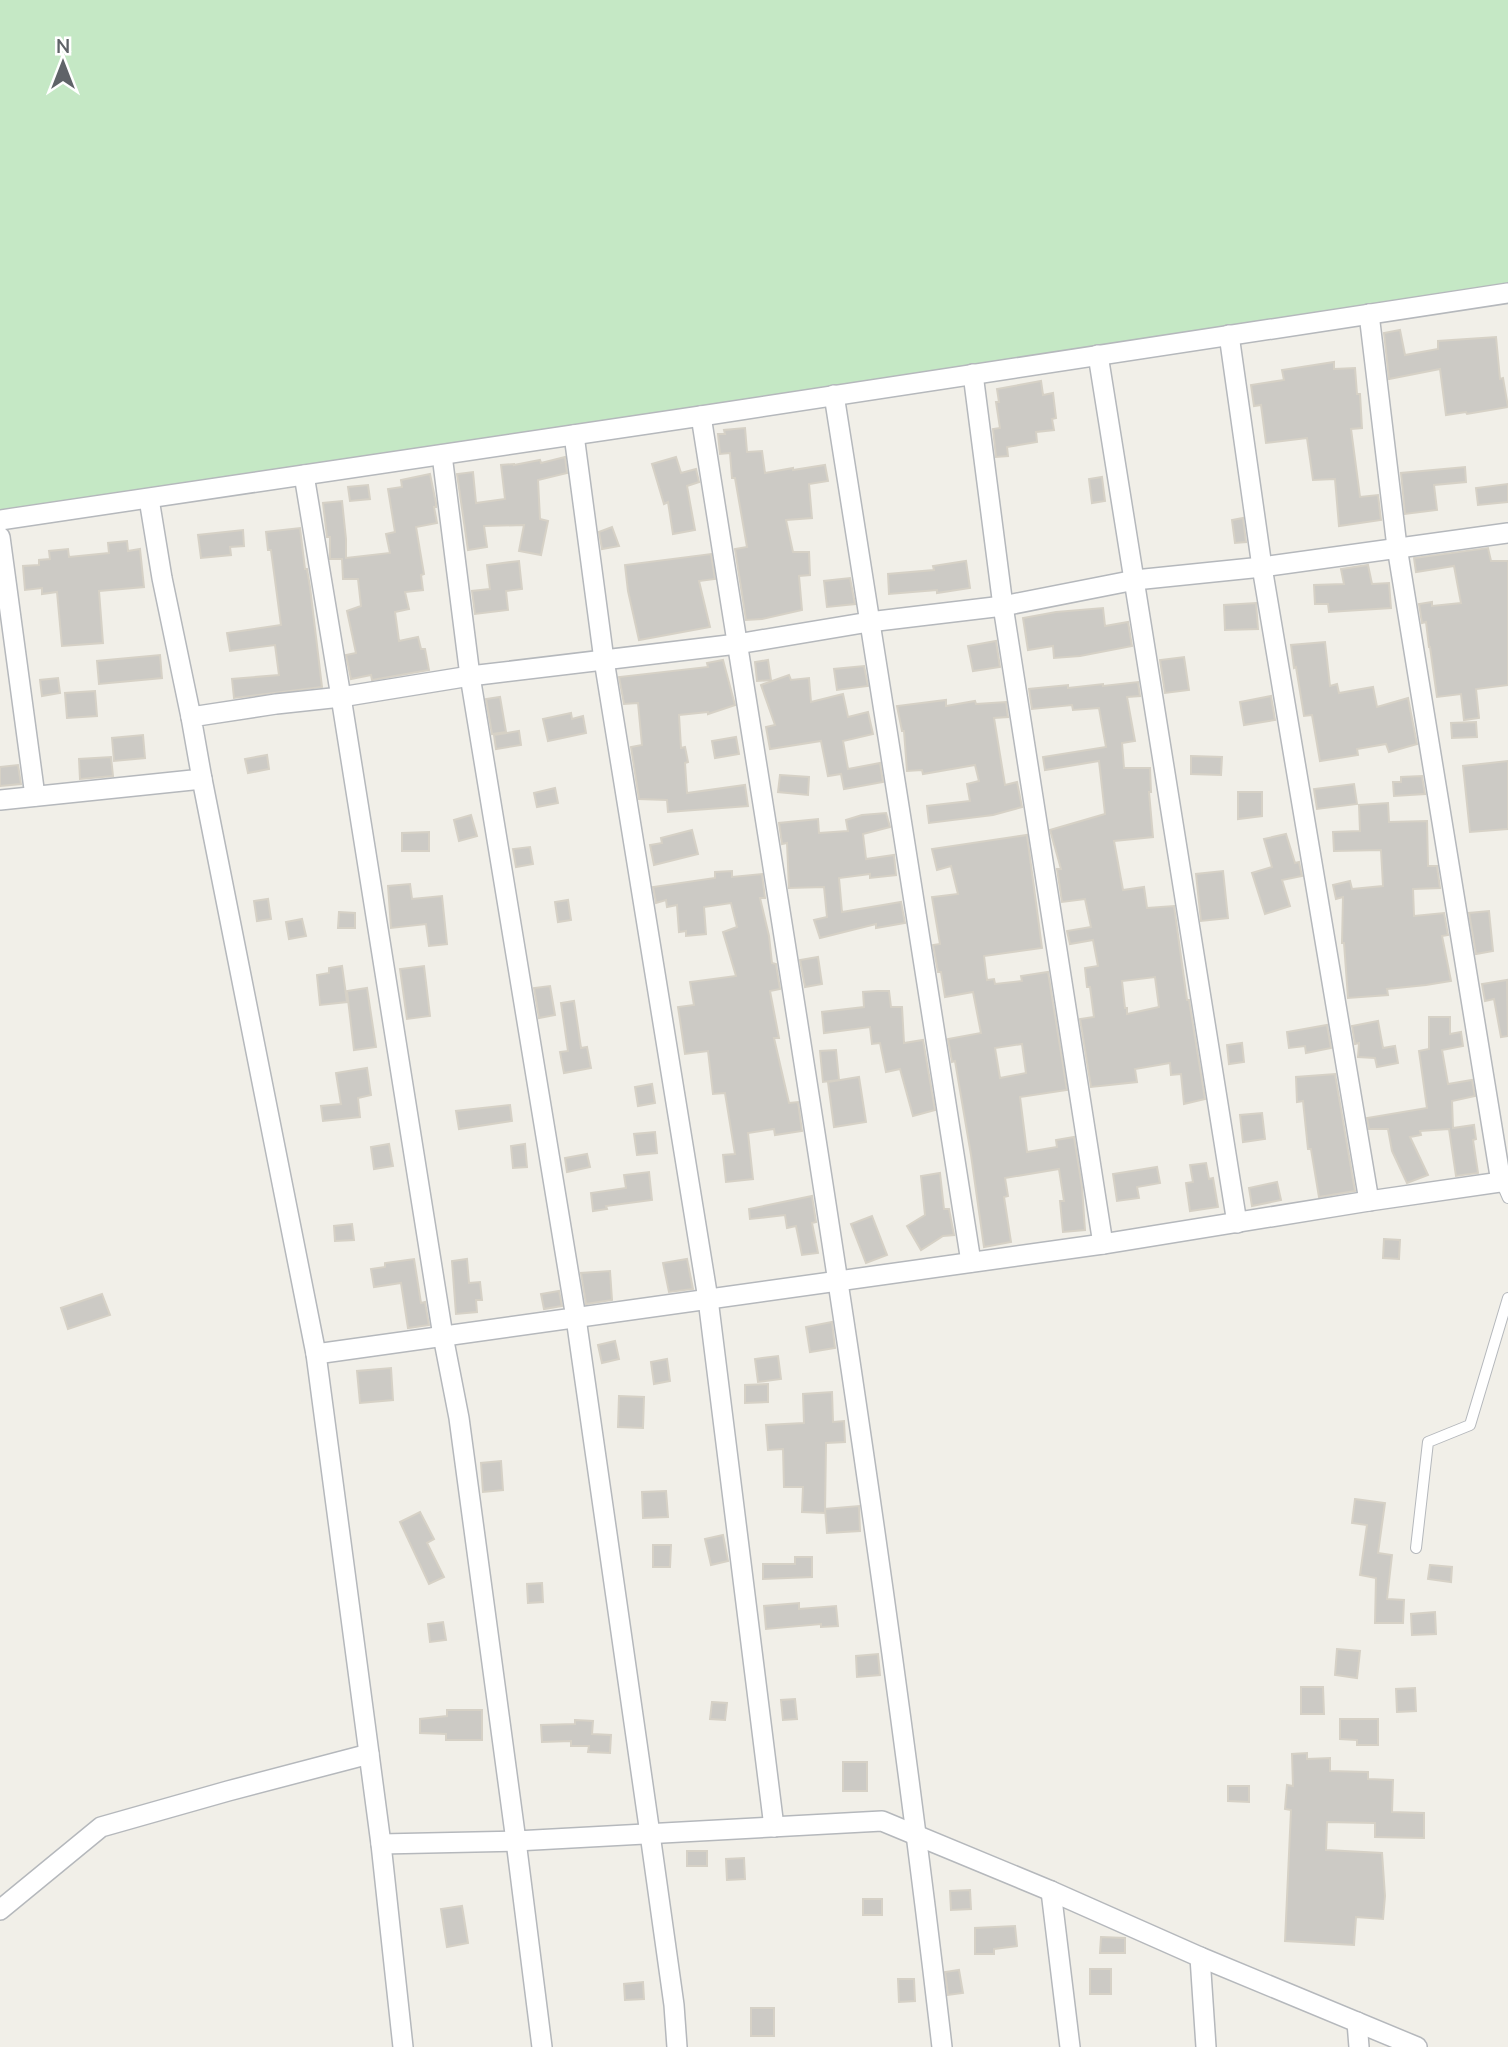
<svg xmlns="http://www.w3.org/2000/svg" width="1508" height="2047" font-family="'Nunito Sans',sans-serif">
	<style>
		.green { fill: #c5e8c5 }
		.building { fill: #cccac5; stroke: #d6d1c6; stroke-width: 2; fill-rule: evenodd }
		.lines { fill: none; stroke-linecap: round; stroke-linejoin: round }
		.lane-casing { stroke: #b5b8bc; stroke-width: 12 }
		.street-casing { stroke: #b5b8bc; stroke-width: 22 }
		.lane { stroke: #fff; stroke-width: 10 }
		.street { stroke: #fff; stroke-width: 19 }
	</style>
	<rect width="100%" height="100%" fill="#f1efe8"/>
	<!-- green -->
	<polygon class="green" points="0,0 1508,0 1508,292 0,514"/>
	<!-- building -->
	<g class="building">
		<polygon points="1400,330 1405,355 1438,349 1438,341 1496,337 1500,379 1503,378 1508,407 1467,414 1466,412 1446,415 1440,369 1389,379 1384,333"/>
		<polygon points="1334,362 1334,369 1355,368 1357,394 1360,394 1362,428 1351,429 1360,497 1378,495 1381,520 1339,526 1335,479 1313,480 1307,438 1266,443 1261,405 1254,406 1251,385 1284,380 1282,370"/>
		<polygon points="1041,381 1043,395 1053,393 1056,418 1052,419 1054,430 1036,432 1037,442 1007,447 1008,456 996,457 993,429 1000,428 996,402 999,402 997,389"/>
		<polygon points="745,428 747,452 762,451 765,473 793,468 793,470 825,465 828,481 809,484 812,518 786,520 793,552 809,552 810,575 799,576 802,610 762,619 746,620 735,549 747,547 735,478 732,478 730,453 720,454 718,434 725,434 724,430"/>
		<polygon points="565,457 567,473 538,480 540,519 548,521 541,555 519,551 524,525 484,526 487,547 468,550 457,474 473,472 476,503 505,499 501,465 514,464 514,465 540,460 541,463"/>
		<polygon points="676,457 681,473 696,469 699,482 687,486 695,530 673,534 668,502 664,504 652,464"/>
		<polygon points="1465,467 1466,482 1434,485 1437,510 1405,514 1401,473"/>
		<polygon points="430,474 436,503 436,507 434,507 437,523 416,527 424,574 421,575 423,590 405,592 409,609 395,612 399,641 418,637 421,649 425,649 429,670 372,680 371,675 351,679 346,655 356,653 347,611 361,606 358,579 343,579 342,559 330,559 330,537 327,537 323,503 342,501 346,539 346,558 390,553 386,534 395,532 388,489 402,487 401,480"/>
		<polygon points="1102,477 1105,501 1092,503 1089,479"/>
		<polygon points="1508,484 1508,502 1478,505 1476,488"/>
		<polygon points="368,485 370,499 350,501 348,487"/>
		<polygon points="1243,518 1246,542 1235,543 1232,520"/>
		<polygon points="612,527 619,546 602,549 599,532"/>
		<polygon points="300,528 305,569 307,569 310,587 322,687 234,698 232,679 279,675 275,645 230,651 227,633 281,625 271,550 268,550 266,532"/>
		<polygon points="243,530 244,546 230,547 231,555 201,558 198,535"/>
		<polygon points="127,541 128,551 140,549 144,587 99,591 103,643 62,646 57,592 42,594 42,588 25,590 23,566 39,565 39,560 50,559 49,551 68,549 69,557 109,553 108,543"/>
		<polygon points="1488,548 1491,561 1508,561 1508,685 1476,689 1479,718 1464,720 1461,694 1437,697 1430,647 1429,647 1426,622 1422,623 1419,604 1432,602 1432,606 1461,603 1454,566 1416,572 1414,558"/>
		<polygon points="711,554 715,579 699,581 710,627 639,640 628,591 625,565"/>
		<polygon points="519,561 522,589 506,591 508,610 475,614 472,591 490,589 487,565"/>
		<polygon points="966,561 970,588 937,593 937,590 889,594 888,574 934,570 933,566"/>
		<polygon points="1368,565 1372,584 1389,583 1391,608 1329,612 1328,604 1315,604 1314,585 1344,584 1341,569"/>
		<polygon points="850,578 855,604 827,607 824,581"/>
		<polygon points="1256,603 1258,629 1225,630 1224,605"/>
		<polygon points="1103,608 1105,626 1128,622 1132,646 1080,656 1054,658 1053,646 1028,650 1023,618 1056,612"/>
		<polygon points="996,641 1000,667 973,671 968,646"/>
		<polygon points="1325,642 1330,686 1337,684 1339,693 1373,687 1377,707 1408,698 1417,744 1389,752 1386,744 1357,749 1358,755 1320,761 1312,715 1304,716 1296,667 1294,668 1291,645"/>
		<polygon points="160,655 162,678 99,684 97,661"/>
		<polygon points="1184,657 1189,690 1165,693 1160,660"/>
		<polygon points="723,660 735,705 708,714 708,712 679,715 681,748 685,747 688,762 685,763 687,793 745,785 748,806 668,812 667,800 639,799 631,747 642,745 638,703 624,704 619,677 708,667 707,663"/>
		<polygon points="768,660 771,680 757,681 755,662"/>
		<polygon points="864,666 868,686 837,690 834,669"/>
		<polygon points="789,675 791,680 809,678 811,702 843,694 848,717 868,712 873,734 843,741 848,769 880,763 883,782 844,789 841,774 828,776 821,741 770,749 766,727 775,725 761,685"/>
		<polygon points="58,678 60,693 42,696 40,680"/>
		<path d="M1138,682L1140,696L1127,697L1135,741L1122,743L1124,768H1150L1151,792H1149L1153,837L1114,841L1123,890L1144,887L1147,908L1174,906L1187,1000H1189L1205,1099L1184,1104L1181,1074L1171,1075L1170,1063L1135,1069L1137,1082L1091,1087L1080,1019L1094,1017L1090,987H1087L1085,968L1098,966L1093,940L1070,944L1067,931L1091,927L1085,899L1062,902L1057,869H1061L1050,830L1105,814L1099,761L1045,770L1043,757L1106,747L1099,708L1073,710L1072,705L1032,709L1029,689L1068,685V688L1103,684V686ZM1155,977L1159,1007L1127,1014V1008H1125L1122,981Z"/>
		<polygon points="95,691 97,716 67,718 65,693"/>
		<polygon points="1271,696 1275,720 1244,725 1240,702"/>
		<polygon points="500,697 506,732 492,734 486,699"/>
		<polygon points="946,700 946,706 975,701 976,704 1006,702 1008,717 994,718 1005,785 1017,782 1022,807 993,815 929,823 927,806 970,801 967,784 979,781 975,765 923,774 922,770 907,771 904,731 902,731 897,706"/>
		<polygon points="571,713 572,719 583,716 586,733 548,741 543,719"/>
		<polygon points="1476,722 1477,737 1452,738 1451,723"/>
		<polygon points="519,731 521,745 496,749 494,735"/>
		<polygon points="143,735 145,758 114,761 112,738"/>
		<polygon points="736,737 739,754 715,758 712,741"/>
		<polygon points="267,755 269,769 248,773 245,759"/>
		<polygon points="1191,756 1222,757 1221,775 1191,774"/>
		<polygon points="111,757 113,776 80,779 79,759"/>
		<polygon points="1508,761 1508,829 1470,832 1463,766"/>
		<polygon points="18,765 21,784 0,786 0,767"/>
		<polygon points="780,775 809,777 808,795 778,792"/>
		<polygon points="1422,776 1425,794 1394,796 1393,782 1401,782 1401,777"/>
		<polygon points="1354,784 1357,804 1317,809 1314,789"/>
		<polygon points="555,788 558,803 537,807 534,793"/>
		<polygon points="1238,792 1262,792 1262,816 1238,819"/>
		<polygon points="1388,803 1389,822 1427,821 1428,866 1437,866 1440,888 1413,889 1414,916 1444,913 1448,935 1442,936 1451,981 1426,985 1387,989 1388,995 1348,998 1344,943 1342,943 1343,897 1336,899 1333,885 1350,881 1352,889 1383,886 1381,850 1334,851 1333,832 1360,831 1359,805"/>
		<polygon points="886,813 890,827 863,834 866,859 894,855 896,875 870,878 870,874 839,878 842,912 901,902 905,923 876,928 876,924 820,938 814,920 827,917 824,887 789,888 787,843 782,844 779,823 818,819 819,833 848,831 846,820 862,815"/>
		<polygon points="471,815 477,836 459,841 454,820"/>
		<polygon points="692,830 698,854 654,865 650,845 662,843 661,838"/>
		<polygon points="429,832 429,851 402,851 402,833"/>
		<polygon points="1286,834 1295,863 1299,862 1302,876 1282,880 1290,906 1265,914 1252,873 1272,867 1264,839"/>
		<path d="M1027,835L1042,948L984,956L987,980L994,979L995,984L1022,981L1021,976L1048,972L1067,1090L1020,1097L1027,1152L1057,1147L1056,1140L1074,1137L1082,1187L1085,1230L1063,1232L1060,1201H1064L1059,1169L1005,1178L1008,1196L1004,1197L1011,1242L984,1247L971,1155L955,1061L952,1062L948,1039L981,1033L973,992L945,997L941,972H938L933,945L940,944L932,897L958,894L951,866L937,870L932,849ZM1022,1044L1026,1073L1000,1078L995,1048Z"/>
		<polygon points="530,847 533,864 516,867 513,849"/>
		<polygon points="732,871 732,877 762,874 765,898 760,898 769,936 772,963 776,964 780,989 770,991 779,1038 774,1038 789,1103 798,1102 802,1131 775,1135 774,1129 748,1133 753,1179 726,1182 723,1155 735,1154 725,1093 713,1094 708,1051 685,1054 678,1007 694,1005 690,982 736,976 723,932 737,927 731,903 704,907 706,934 686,936 686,931 679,932 677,905 667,907 666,900 656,903 653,887 715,878 715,872"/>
		<polygon points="1223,871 1228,918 1201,921 1196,874"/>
		<polygon points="410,884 412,899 442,896 447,944 429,946 426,924 391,928 388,886"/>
		<polygon points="268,899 271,919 257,921 254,901"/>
		<polygon points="568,900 571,920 558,922 555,902"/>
		<polygon points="1489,911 1493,951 1476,954 1469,913"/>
		<polygon points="339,912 355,913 355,928 338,928"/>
		<polygon points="302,919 306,936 289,939 286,922"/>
		<polygon points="818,957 822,984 805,987 800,960"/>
		<polygon points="342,966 347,1002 320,1005 317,975 329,973 329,968"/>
		<polygon points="424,966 430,1016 407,1019 400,969"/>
		<polygon points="1507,980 1508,1036 1501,1037 1494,999 1485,1001 1482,984"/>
		<polygon points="550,986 555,1015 539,1018 534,988"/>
		<polygon points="367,988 376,1047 354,1050 347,991"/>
		<polygon points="877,991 889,991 891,1007 902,1007 904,1043 923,1040 935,1110 913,1116 900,1069 886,1072 880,1043 872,1044 870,1027 824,1033 822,1012 864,1007 863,992"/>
		<polygon points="574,1001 581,1048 587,1047 591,1068 564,1073 560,1052 568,1051 561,1003"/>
		<polygon points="1429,1017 1450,1017 1450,1034 1461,1032 1463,1046 1442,1050 1448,1084 1472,1080 1475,1096 1452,1101 1453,1128 1474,1125 1476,1139 1473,1140 1478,1173 1456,1176 1449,1129 1420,1131 1421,1135 1410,1137 1428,1175 1407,1183 1392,1151 1388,1129 1369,1129 1367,1118 1427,1108 1419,1051 1429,1049"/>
		<polygon points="1378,1021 1383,1048 1395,1046 1398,1063 1377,1067 1375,1058 1358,1057 1359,1043 1355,1044 1352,1026"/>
		<polygon points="1327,1025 1331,1048 1306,1053 1305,1046 1289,1048 1287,1032"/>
		<polygon points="1242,1043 1244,1062 1229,1064 1227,1045"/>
		<polygon points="836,1050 839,1080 823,1082 820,1051"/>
		<polygon points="367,1068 371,1095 358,1098 360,1117 323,1121 321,1106 341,1104 336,1073"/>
		<polygon points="1335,1074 1355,1191 1319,1197 1311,1149 1308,1149 1303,1101 1297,1102 1296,1077"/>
		<polygon points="859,1077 866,1122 834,1127 828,1082"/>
		<polygon points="652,1084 655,1103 638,1106 635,1087"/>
		<polygon points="510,1105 512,1121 459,1129 456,1111"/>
		<polygon points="1262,1113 1265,1139 1243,1142 1240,1115"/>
		<polygon points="655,1132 657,1153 637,1155 634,1134"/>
		<polygon points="389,1144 393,1166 374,1169 371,1147"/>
		<polygon points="525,1144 527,1167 513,1168 511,1146"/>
		<polygon points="587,1154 590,1167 567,1172 565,1158"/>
		<polygon points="1206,1163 1209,1179 1213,1178 1218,1207 1190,1211 1186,1183 1193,1182 1190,1165"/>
		<polygon points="1157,1167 1160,1183 1137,1187 1139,1198 1117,1201 1113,1174"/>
		<polygon points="649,1172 652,1200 606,1206 607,1209 593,1211 591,1193 626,1188 624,1175"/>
		<polygon points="940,1173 944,1209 949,1209 954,1235 943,1236 921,1250 907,1226 925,1215 921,1176"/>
		<polygon points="1277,1182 1281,1200 1252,1206 1249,1188"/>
		<polygon points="812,1196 816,1222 812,1223 818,1253 802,1255 796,1226 787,1228 785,1215 750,1219 749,1209"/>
		<polygon points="872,1216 887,1255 866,1263 851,1224"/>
		<polygon points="352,1224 354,1240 335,1241 334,1226"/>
		<polygon points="1384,1239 1400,1240 1399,1259 1383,1258"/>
		<polygon points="414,1259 421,1303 425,1302 429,1325 408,1328 401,1283 374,1287 371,1269 385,1267 385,1263"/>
		<polygon points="467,1259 469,1283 480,1282 482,1300 476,1300 477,1312 456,1314 452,1261"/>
		<polygon points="687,1259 693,1289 669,1292 663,1263"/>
		<polygon points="610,1271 612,1300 586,1304 581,1273"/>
		<polygon points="559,1291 562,1306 544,1309 541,1294"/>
		<polygon points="102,1294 110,1315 68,1329 61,1308"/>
		<polygon points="832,1322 835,1348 810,1352 806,1327"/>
		<polygon points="615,1341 619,1359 602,1363 598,1345"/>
		<polygon points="778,1356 781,1379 758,1382 755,1359"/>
		<polygon points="667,1359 670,1381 654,1384 651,1362"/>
		<polygon points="391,1368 393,1400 360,1403 357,1371"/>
		<polygon points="768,1384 768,1402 745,1403 745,1385"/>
		<polygon points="832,1392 833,1422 844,1421 845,1442 826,1443 825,1513 802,1512 803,1487 784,1487 783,1449 768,1450 766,1425 804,1423 803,1394"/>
		<polygon points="619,1396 644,1397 643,1428 618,1427"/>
		<polygon points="501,1461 503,1490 483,1492 481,1463"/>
		<polygon points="666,1491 668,1517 643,1518 642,1492"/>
		<polygon points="1355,1499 1385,1503 1378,1553 1392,1555 1387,1599 1404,1600 1403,1623 1375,1623 1376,1578 1360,1575 1367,1525 1352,1523"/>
		<polygon points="859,1506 860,1531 827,1533 825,1509"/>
		<polygon points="420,1512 434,1539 427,1543 444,1577 429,1584 400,1522"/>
		<polygon points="723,1535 728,1561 711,1565 705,1539"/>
		<polygon points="653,1545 671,1545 670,1567 653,1567"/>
		<polygon points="795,1557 812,1557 812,1577 763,1579 763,1564 795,1564"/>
		<polygon points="1430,1565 1452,1567 1451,1582 1428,1579"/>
		<polygon points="542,1583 543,1602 528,1603 527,1584"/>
		<polygon points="799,1603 799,1609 836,1606 838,1626 821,1627 821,1624 766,1629 764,1606"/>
		<polygon points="1435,1612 1436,1634 1412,1635 1411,1614"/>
		<polygon points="443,1622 446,1640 430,1642 428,1624"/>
		<polygon points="1337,1649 1360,1651 1357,1678 1335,1675"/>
		<polygon points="878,1654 880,1675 857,1677 856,1656"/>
		<polygon points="1301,1687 1323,1687 1324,1714 1301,1714"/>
		<polygon points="1415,1688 1416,1711 1397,1712 1396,1689"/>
		<polygon points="795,1699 797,1719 783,1720 781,1700"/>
		<polygon points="712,1702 727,1703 725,1720 710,1719"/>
		<polygon points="447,1710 482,1710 482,1740 446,1740 446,1734 420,1733 420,1719 447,1716"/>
		<polygon points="1340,1719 1378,1719 1378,1745 1357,1745 1357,1740 1340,1739"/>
		<polygon points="575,1720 593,1721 592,1734 611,1735 610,1753 588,1752 589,1746 571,1746 571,1741 542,1742 541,1725 575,1724"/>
		<polygon points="1307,1753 1307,1759 1330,1758 1330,1771 1368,1772 1368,1779 1393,1780 1392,1812 1424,1813 1424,1838 1375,1837 1375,1823 1327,1822 1326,1850 1382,1853 1385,1896 1383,1919 1356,1917 1354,1945 1285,1941 1291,1810 1285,1809 1287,1785 1293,1786 1292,1754"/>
		<rect x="843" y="1762" width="24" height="29"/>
		<polygon points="1228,1786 1249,1786 1249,1802 1228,1801"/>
		<rect x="687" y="1851" width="20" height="15"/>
		<polygon points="744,1858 745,1879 727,1880 726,1859"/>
		<polygon points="970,1890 971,1909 951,1910 950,1891"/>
		<rect x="863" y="1899" width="19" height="16"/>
		<polygon points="462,1906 468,1943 447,1947 441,1909"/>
		<polygon points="1015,1926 1017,1946 994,1949 994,1954 975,1954 975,1928"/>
		<polygon points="1101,1937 1125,1938 1125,1953 1100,1953"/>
		<rect x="1090" y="1969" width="21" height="25"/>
		<polygon points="959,1970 963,1993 948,1995 945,1972"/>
		<polygon points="898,1979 914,1979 915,2001 899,2002"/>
		<polygon points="643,1982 644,1999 625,2000 624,1984"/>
		<rect x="751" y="2008" width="23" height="28"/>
	</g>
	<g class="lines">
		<defs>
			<g id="lane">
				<polyline points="1501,1182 1508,1198"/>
				<polyline points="1416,1548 1428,1442 1470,1425 1508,1298"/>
			</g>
			<g id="street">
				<polyline points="1369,314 1397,547 1501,1182"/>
				<polyline points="1229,335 1262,567 1369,1201"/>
				<polyline points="1098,355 1237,1223"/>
				<polyline points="973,374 1003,606 1103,1244"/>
				<polyline points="834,395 971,1262"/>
				<path d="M701,416C787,959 879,1501 942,2047"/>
				<polyline points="574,435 604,660 708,1299 774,1827"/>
				<polyline points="442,455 470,676 576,1318 650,1834 674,2005 677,2047"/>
				<polyline points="304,475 341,697 443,1336 459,1418 516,1841 542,2047"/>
				<polyline points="149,499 162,578 191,717"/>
				<polyline points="0,520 701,416 1508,293"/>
				<polyline points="0,537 35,796"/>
				<polyline points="202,779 316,1354 381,1844 403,2047"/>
				<polyline points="0,800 202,779 191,717 276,704 341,697 470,676 737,644 869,622 1003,606 1135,580 1262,567 1508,533"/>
				<polyline points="316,1354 1103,1244 1369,1201 1508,1181"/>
				<polyline points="381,1844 516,1841 882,1821 1051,1891 1200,1957 1417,2047"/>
				<polyline points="1051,1891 1070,2047"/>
				<polyline points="0,1910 101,1827 228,1791 369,1754"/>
				<polyline points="1200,1957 1206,2047"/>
				<polyline points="1357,2022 1359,2047"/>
			</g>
		</defs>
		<!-- lane casing -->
		<use href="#lane" class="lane-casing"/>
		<!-- street casing -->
		<use href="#street" class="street-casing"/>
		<!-- lane -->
		<use href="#lane" class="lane"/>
		<!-- street -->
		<use href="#street" class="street"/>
	</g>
	<!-- north arrow -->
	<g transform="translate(63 63)" stroke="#ffffff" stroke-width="5" paint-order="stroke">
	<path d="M0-5L12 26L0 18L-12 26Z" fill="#5f6368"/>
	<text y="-10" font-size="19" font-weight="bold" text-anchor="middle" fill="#5f6368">N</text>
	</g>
</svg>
